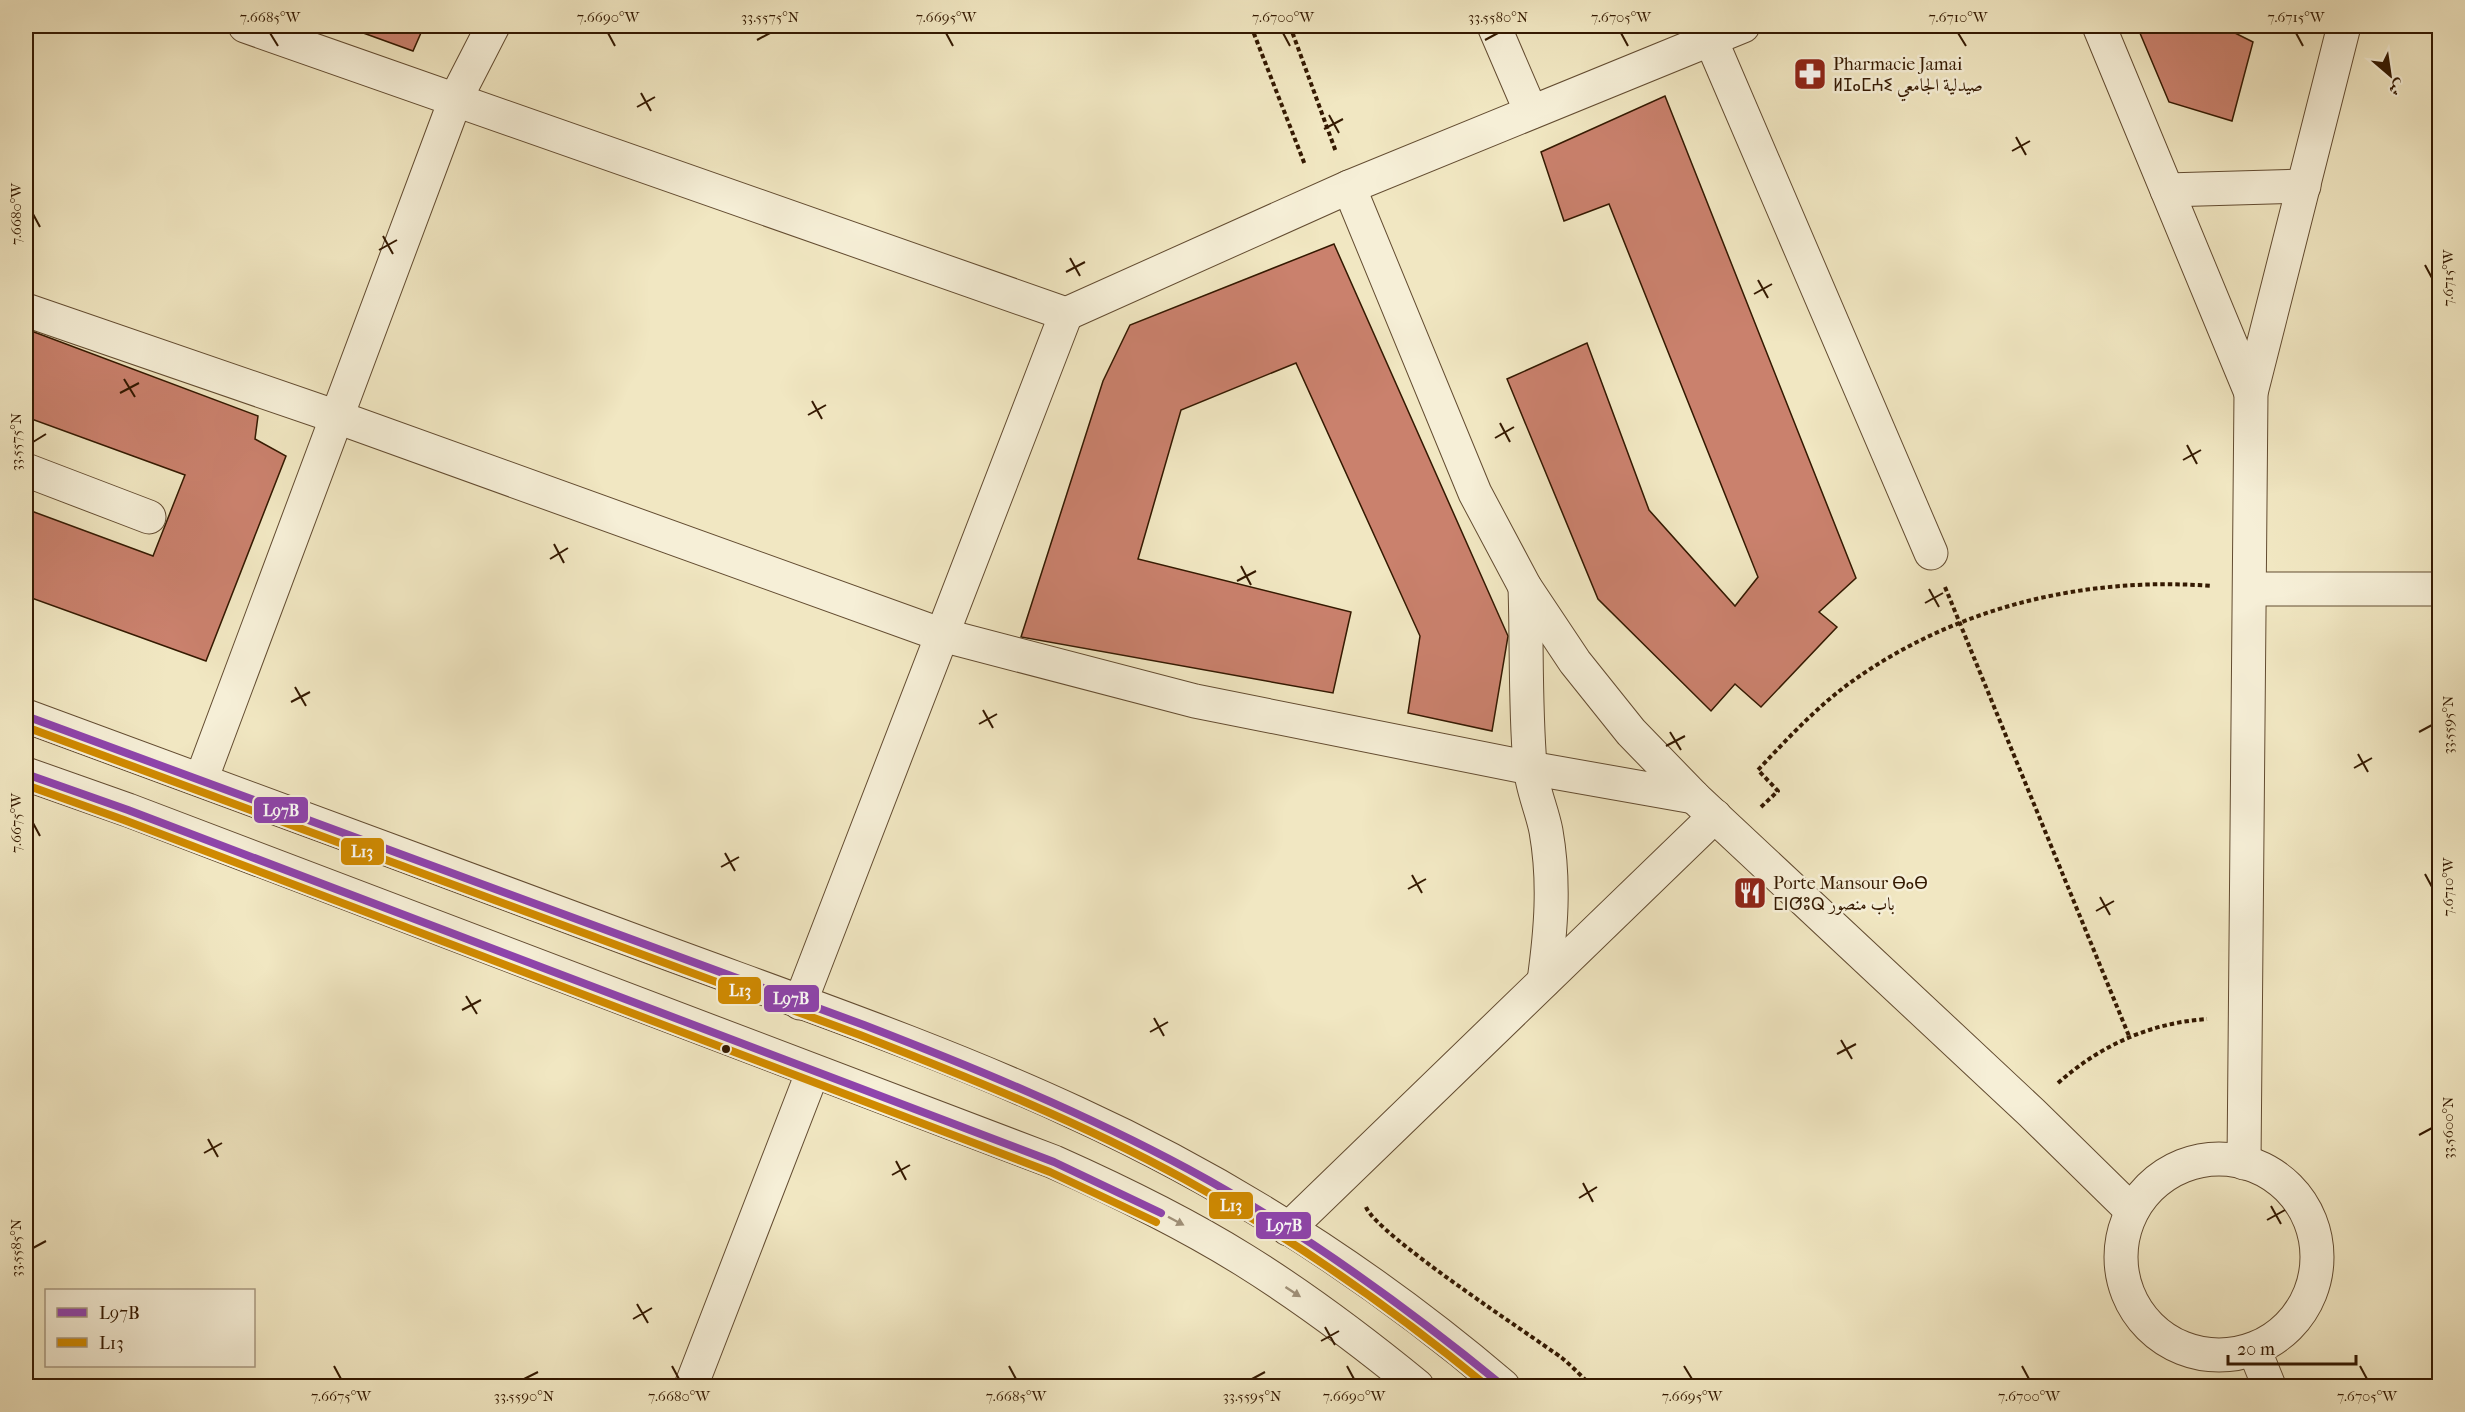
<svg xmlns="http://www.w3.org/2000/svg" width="2465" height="1412" font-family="'IM FELL French Canon',Amiri,'Noto Sans Tifinagh',serif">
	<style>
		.building { fill: #ca816d; stroke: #341901; stroke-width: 1.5 }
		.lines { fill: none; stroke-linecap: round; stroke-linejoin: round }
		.minor-casing { stroke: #634c31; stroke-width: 35 }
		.path { stroke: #341901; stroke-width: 4; stroke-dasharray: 4.5 3; stroke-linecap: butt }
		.minor { stroke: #f6efd7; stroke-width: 33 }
		.bus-1-casing { stroke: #f6efd7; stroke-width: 12 }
		.bus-2-casing { stroke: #f6efd7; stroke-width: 12 }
		.bus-1 { stroke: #8e44ad; stroke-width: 8 }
		.bus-2 { stroke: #d08a00; stroke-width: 8 }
		.oneway { fill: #9f8f77 }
		.ticks { fill: none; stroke: #341901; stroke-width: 2 }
		.bus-dot { fill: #341901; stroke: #f6efd7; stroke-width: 2 }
		.labels { text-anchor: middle; stroke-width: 5; stroke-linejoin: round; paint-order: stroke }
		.poi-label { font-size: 18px; fill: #341901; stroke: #f6efd7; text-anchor: start }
		.line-badge { stroke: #f6efd7; stroke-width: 2 }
		.badge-label { font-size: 16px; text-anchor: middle; font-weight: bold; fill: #fff }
		.neatline { fill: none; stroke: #341901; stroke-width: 2 }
		.ticks-label { font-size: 15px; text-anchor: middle; fill: #341901 }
	</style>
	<rect width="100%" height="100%" fill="#f1e7c2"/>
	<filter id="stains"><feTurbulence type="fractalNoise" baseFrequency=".00333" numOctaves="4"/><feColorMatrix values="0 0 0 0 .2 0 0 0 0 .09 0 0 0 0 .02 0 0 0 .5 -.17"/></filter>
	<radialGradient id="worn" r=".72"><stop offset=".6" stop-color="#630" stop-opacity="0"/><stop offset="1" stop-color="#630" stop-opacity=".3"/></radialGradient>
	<!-- building -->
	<g class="building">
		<polygon points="344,26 424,26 413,51"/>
		<polygon points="2137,26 2221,26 2253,42 2232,121 2169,102"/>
		<polygon points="1665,96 1856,578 1819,612 1837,627 1761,707 1735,684 1711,711 1598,599 1507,379 1587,343 1649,510 1735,606 1758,577 1609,204 1564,221 1541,152"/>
		<polygon points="1334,244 1508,636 1492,731 1408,713 1420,636 1296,363 1181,410 1138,559 1351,612 1333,693 1021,637 1103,381 1130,325"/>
		<polygon points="26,329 258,416 255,439 286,456 206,661 26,596 26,509 153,556 185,475 26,417"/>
	</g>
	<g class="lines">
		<defs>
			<g id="minor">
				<polyline points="245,26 1066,314 1349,187 1743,26"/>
				<polyline points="1494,26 1531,112"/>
				<polyline points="1705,26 1931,553"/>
				<polyline points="2099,26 2251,393"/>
				<polyline points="1349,187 1475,493 1525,587 1575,662 1631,732 1694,797 2032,1113 2132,1211"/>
				<polyline points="2167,190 2304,186"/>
				<polyline points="26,310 337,417 942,635 1195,701 1530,768 1694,797"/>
				<polyline points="26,470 149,517"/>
				<path d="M1525,587C1527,646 1525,706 1530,765C1531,786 1542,810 1546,831C1555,882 1551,930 1544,981"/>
				<polyline points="2250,589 2440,589"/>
				<path d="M26,716C233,792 441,869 648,946C791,999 938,1049 1076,1113C1229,1183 1375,1277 1503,1386"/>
				<path d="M26,774L128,810L1054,1162C1119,1191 1183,1222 1244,1260C1305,1298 1362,1341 1417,1386"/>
				<polyline points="201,780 456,98 493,26"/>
				<polyline points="800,1003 1066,314"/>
				<circle cx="2219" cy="1257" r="98"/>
				<polyline points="2244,1163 2251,393 2344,26"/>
				<polyline points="1288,1229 1715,816"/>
				<polyline points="2254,1349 2269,1386"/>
				<polyline points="691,1386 813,1071"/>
			</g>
		</defs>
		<!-- minor casing -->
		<use href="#minor" class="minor-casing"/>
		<!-- path -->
		<g class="path">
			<polyline points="1251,26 1305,165"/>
			<polyline points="1290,26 1336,152"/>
			<polyline points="1945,587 2129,1036"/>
			<path d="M1761,807L1778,791L1758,770C1786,740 1814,710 1847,685C1952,608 2083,576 2212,586"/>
			<path d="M2058,1083C2101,1045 2150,1023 2207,1019"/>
			<path d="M1366,1207C1376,1234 1529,1334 1562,1358C1573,1367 1582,1377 1592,1386"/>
		</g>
		<!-- minor -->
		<use href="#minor" class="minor"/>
		<defs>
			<g id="bus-1">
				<path d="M26,716L864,1025C975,1068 1084,1113 1188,1169C1301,1230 1404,1305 1503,1386"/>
				<polyline points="26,774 128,810 1054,1162 1161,1213"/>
			</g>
			<g id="bus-2">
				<path d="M26,727L860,1035C970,1078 1080,1122 1184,1179C1292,1238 1392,1308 1487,1386"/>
				<polyline points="26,785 124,820 1050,1172 1156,1222"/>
			</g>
		</defs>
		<!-- bus-1 casing -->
		<use href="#bus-1" class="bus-1-casing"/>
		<!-- bus-2 casing -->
		<use href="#bus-2" class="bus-2-casing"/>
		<!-- bus-1 -->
		<use href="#bus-1" class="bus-1"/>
		<!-- bus-2 -->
		<use href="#bus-2" class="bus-2"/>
	</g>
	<!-- one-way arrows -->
	<defs><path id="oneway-solid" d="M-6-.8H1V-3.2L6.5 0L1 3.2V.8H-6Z" transform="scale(1.5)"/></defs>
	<g class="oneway">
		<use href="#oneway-solid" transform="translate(1176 1221) rotate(28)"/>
		<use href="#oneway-solid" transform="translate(1293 1292) rotate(33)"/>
	</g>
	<!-- ticks -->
	<path class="ticks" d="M270,33L278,46M608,33L615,46M946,33L953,46M1283,33L1290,46M1621,33L1628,46M1958,33L1966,46M2296,33L2303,46M757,40L770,33M1485,40L1498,33M641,93L651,111M637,107L655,97M1329,115L1339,133M1324,129L1343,119M2016,137L2026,155M2012,151L2030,141M33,214L40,227M383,236L393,254M379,250L397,240M1070,258L1080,276M2425,265L2432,278M1066,272L1085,262M1758,280L1768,298M1754,294L1772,284M124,379L135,397M120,393L139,383M812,401L822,419M808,415L826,405M1500,423L1510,442M1495,438L1514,427M33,442L46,434M2187,445L2197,464M2183,460L2201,450M554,544L564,563M550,559L568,548M1241,566L1251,585M1237,581L1256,571M1929,589L1939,607M1925,603L1943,593M295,687L306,706M291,702L310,692M983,710L993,728M979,724L997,714M1670,732L1681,750M2419,732L2432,725M1666,746L1685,736M2358,754L2368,772M2354,768L2372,758M33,823L40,836M725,853L735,871M721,867L739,857M2425,874L2432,887M1412,875L1422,893M1408,889L1426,879M2100,897L2110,915M2096,911L2114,901M466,996L477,1014M462,1010L481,1000M1154,1018L1164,1036M1150,1032L1168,1022M1841,1040L1852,1059M1837,1054L1856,1044M2419,1135L2432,1128M208,1139L218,1157M204,1153L222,1143M896,1161L906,1180M892,1175L910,1165M1583,1183L1593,1202M1579,1198L1597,1187M2271,1206L2281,1224M2267,1220L2285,1210M33,1248L46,1241M637,1304L648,1323M633,1319L652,1308M1325,1327L1335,1345M1321,1341L1339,1331M334,1366L341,1379M672,1366L679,1379M1009,1366L1016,1379M1347,1366L1354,1379M1684,1366L1692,1379M2022,1366L2029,1379M2360,1366L2367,1379M524,1379L538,1372M1252,1379L1265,1372"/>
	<!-- icons -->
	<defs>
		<symbol id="pharmacy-square" viewBox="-11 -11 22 22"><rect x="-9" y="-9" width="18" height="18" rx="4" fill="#8f2418" stroke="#f6efd7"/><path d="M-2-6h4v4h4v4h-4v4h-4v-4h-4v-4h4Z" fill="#fff"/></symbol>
		<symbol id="restaurant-square" viewBox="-11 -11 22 22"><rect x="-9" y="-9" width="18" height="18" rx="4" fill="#8f2418" stroke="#f6efd7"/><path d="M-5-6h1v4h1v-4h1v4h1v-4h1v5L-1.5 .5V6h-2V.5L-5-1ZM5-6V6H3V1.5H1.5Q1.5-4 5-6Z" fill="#fff"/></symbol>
	</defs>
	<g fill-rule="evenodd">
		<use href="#pharmacy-square" x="1791" y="55" width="38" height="38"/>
		<use href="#restaurant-square" x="1731" y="874" width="38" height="38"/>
	</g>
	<!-- markers -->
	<circle class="bus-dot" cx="726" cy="1049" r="5"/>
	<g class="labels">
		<!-- poi labels -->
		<g class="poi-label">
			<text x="1833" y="70">Pharmacie Jamai<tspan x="1833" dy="21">ⵍⵊⴰⵎⵄⵉ صيدلية الجامعي</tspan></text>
			<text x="1773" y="889">Porte Mansour ⴱⴰⴱ<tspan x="1773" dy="21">ⵎⵏⵚⵓⵕ باب منصور</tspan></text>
		</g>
	</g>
	<g class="line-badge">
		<rect x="253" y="796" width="56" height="28" rx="6" fill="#8e44ad"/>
		<rect x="340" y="837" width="45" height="29" rx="6" fill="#d08a00"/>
		<rect x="717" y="976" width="45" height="29" rx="6" fill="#d08a00"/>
		<rect x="763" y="984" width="57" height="29" rx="6" fill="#8e44ad"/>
		<rect x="1208" y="1191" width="46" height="29" rx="6" fill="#d08a00"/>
		<rect x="1255" y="1211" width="57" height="29" rx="6" fill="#8e44ad"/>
	</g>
	<g class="badge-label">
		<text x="281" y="816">L97B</text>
		<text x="362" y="857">L13</text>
		<text x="740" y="996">L13</text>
		<text x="791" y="1004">L97B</text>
		<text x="1231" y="1211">L13</text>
		<text x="1284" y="1231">L97B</text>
	</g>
	<!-- margin -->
	<rect width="2465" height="1412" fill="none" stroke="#f1e7c2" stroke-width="66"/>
	<!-- legend -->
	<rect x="45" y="1289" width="210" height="78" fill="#f6efd7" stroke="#a89981" stroke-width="1.5"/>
	<rect x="57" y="1308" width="30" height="9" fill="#8e44ad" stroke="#a89981" stroke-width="1.5"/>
	<text x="99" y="1319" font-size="18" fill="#341901">L97B</text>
	<rect x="57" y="1338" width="30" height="9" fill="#d08a00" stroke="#a89981" stroke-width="1.5"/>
	<text x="99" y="1349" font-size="18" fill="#341901">L13</text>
	<!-- north arrow -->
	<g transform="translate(2390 75) rotate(151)" stroke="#f6efd7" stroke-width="4.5" paint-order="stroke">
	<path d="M0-4.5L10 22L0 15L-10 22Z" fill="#341901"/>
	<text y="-9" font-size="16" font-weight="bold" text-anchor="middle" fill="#341901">ش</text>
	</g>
	<!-- scale -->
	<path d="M2228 1355v9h128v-9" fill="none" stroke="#341901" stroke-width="3"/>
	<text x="2237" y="1355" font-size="18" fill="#341901" stroke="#f6efd7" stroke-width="4.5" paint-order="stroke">20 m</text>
	<rect x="33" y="33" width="2399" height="1346" class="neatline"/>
	<g class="ticks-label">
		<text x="270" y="22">7.6685°W</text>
		<text x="608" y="22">7.6690°W</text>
		<text x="770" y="22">33.5575°N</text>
		<text x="946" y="22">7.6695°W</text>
		<text x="1283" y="22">7.6700°W</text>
		<text x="1498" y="22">33.5580°N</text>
		<text x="1621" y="22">7.6705°W</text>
		<text x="1958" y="22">7.6710°W</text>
		<text x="2296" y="22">7.6715°W</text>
		<text transform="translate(16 214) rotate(-90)" y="5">7.6680°W</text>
		<text transform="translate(2448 278) rotate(-90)" y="5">7.6715°W</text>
		<text transform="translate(16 442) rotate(-90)" y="5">33.5575°N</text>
		<text transform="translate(2448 725) rotate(-90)" y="5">33.5595°N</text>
		<text transform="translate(16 823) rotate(-90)" y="5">7.6675°W</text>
		<text transform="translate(2448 887) rotate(-90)" y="5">7.6710°W</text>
		<text transform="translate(2448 1128) rotate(-90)" y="5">33.5600°N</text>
		<text transform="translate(16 1248) rotate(-90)" y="5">33.5585°N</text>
		<text x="341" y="1401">7.6675°W</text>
		<text x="524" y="1401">33.5590°N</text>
		<text x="679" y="1401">7.6680°W</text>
		<text x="1016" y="1401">7.6685°W</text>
		<text x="1252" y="1401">33.5595°N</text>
		<text x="1354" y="1401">7.6690°W</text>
		<text x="1692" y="1401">7.6695°W</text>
		<text x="2029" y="1401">7.6700°W</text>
		<text x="2367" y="1401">7.6705°W</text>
	</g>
	<rect width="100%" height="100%" filter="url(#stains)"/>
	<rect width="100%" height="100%" fill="url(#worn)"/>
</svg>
